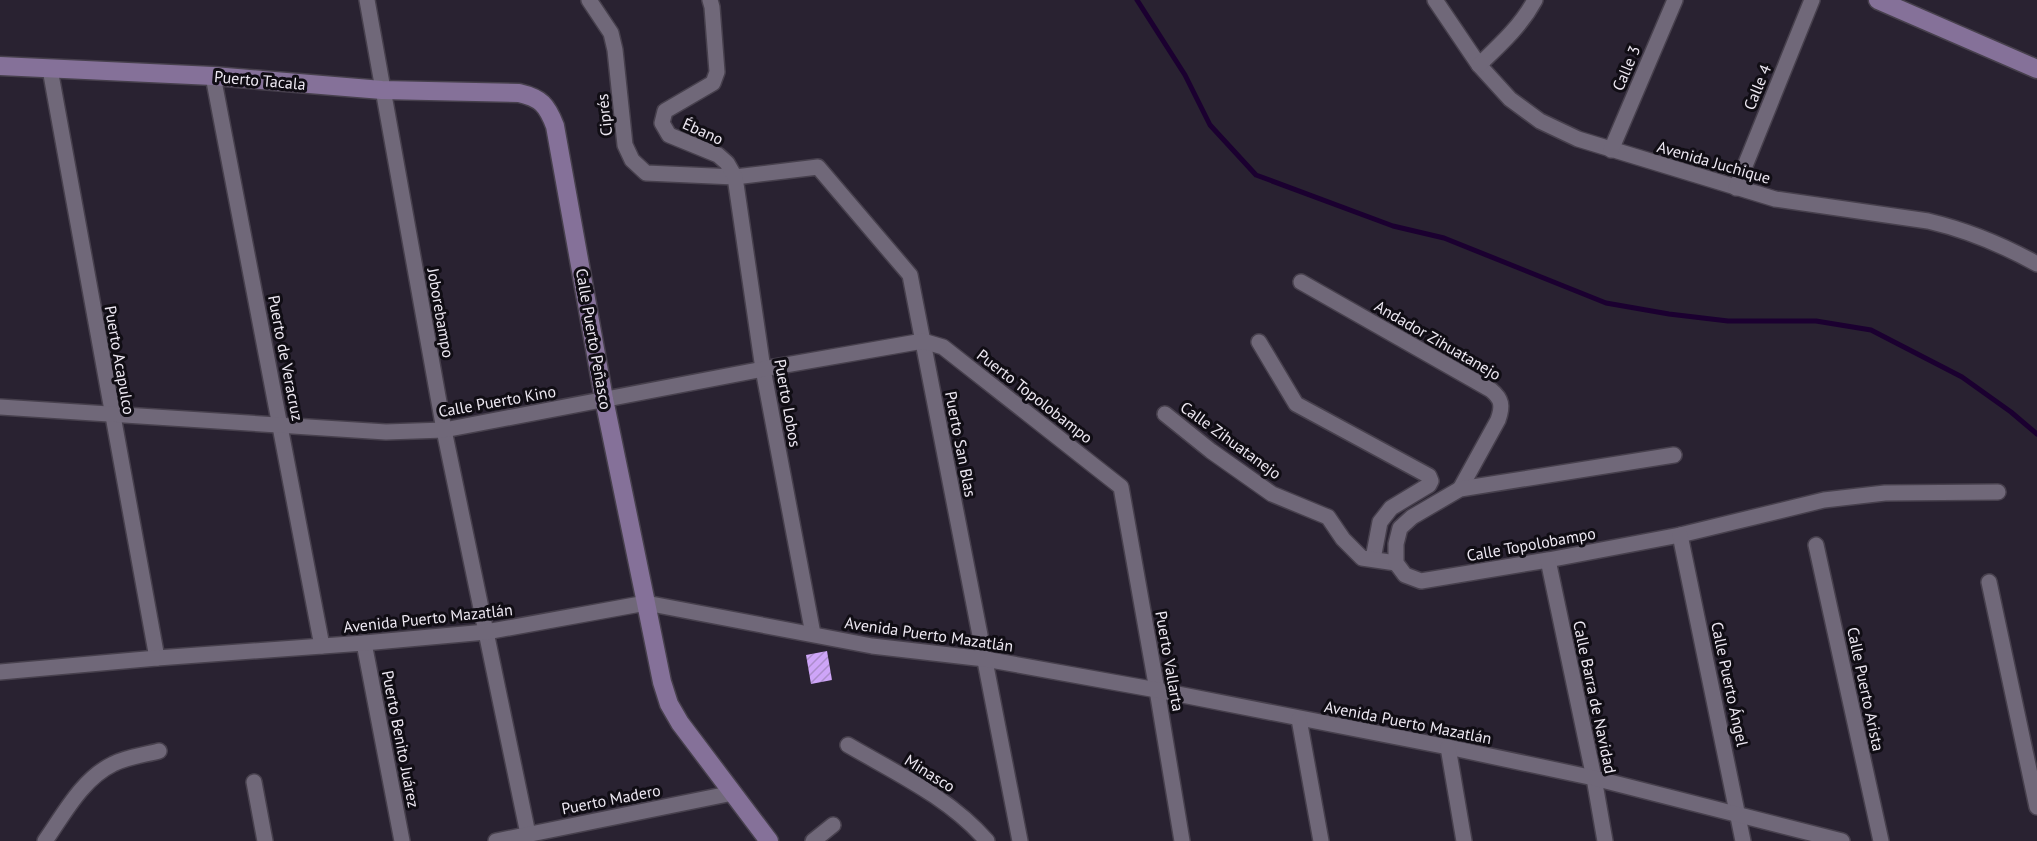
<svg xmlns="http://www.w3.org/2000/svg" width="2037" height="841" font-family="'PT Sans',sans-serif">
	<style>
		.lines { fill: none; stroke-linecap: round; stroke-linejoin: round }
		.stream { stroke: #1b0030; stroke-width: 5 }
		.building { fill: url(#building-hatch) }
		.street-casing { stroke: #47404d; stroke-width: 18 }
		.secondary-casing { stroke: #47404d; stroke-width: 21 }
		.street { stroke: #706879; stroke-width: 15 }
		.secondary { stroke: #857199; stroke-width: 18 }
		.labels { text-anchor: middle; stroke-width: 6; stroke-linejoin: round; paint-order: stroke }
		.street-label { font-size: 16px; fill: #ede8f2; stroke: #100d14 }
	</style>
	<defs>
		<pattern id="building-hatch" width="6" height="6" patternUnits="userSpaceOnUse" patternTransform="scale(1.5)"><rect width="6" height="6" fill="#cea5f8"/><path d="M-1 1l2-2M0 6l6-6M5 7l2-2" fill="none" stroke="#ac8dcc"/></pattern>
	</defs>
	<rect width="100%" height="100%" fill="#292231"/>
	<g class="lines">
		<!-- stream -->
		<polyline class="stream" points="1137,0 1185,75 1210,125 1256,175 1393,226 1444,238 1606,303 1669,314 1728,321 1816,321 1871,330 1962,377 2011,412 2037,434"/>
	</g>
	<!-- building -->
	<polygon class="building" points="827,651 832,680 811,684 806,655"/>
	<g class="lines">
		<defs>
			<g id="street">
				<polyline points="367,0 444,430 528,834"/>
				<polyline points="589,0 611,33 615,50 625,145 632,160 646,173 735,177 818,167 910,275 1020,841"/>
				<polyline points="710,0 712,7 717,72 713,83 665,111 662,123 669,135 718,155 727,163 735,177 763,369 813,634"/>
				<path d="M1435,0L1479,65L1510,99L1540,121L1578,139L1775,199L1928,221C1966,230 2003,245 2037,264"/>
				<path d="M1479,65C1500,45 1521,26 1535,0"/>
				<polyline points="50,69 157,658"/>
				<polyline points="213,76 322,646"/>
				<polyline points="1611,150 1675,0"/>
				<polyline points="1736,188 1812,0"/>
				<path d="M1301,282L1491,390C1502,399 1503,406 1498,420L1460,489"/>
				<polyline points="1259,342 1296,404 1429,476 1431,481 1429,485 1391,508 1380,522 1373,559"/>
				<polyline points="0,407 386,432 444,430 763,369 923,341 943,347 1121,487 1157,690 1182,841"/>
				<polyline points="1165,414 1211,451 1272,494 1328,517 1343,539 1362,558 1396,563"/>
				<polyline points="1674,455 1460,489 1412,517 1400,528 1396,544 1396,563 1405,575 1421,581 1548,560 1680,535 1824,500 1885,493 1998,492"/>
				<polyline points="1680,535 1743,841"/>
				<polyline points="1816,545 1881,841"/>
				<polyline points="1548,560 1594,778 1605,841"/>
				<polyline points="1989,582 2037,807"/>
				<polyline points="364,643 402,841"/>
				<polyline points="0,672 157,658 364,643 486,632 646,603 872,646 985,659 1157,690 1448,747 1594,778 1842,841"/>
				<polyline points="1299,719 1321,841"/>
				<path d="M848,745C896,773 950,798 987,841"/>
				<polyline points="1448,747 1464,841"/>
				<polyline points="254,782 265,841"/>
				<path d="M45,841C64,814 82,779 113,764C126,757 144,755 159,751"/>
				<polyline points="496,841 733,793"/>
				<polyline points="813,841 833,825"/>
			</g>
			<g id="secondary">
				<polyline points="1878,0 2037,69"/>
				<path d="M0,66L213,76L382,90L519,93C541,98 547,105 555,126L604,399L646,603L662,682L669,704L680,723L769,841"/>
			</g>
		</defs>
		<!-- street casing -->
		<use href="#street" class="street-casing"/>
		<!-- secondary casing -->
		<use href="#secondary" class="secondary-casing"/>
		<!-- street -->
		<use href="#street" class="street"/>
		<!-- secondary -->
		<use href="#secondary" class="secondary"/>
	</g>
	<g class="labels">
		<!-- street labels -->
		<g class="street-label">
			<text transform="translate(1626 68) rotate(-67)" y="6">Calle 3</text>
			<text transform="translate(260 80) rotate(5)" y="6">Puerto Tacala</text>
			<text transform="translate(1757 87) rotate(-68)" y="6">Calle 4</text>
			<text transform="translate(604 115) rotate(-96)" y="6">Ciprés</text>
			<text transform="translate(703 131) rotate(24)" y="6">Ébano</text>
			<text transform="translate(1714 162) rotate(16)" y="6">Avenida Juchique</text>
			<text transform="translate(441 313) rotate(80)" y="6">Joborebampo</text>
			<text transform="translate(594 339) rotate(80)" y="6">Calle Puerto Peñasco</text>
			<text transform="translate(1438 340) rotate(30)" y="6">Andador Zihuatanejo</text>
			<text transform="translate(286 358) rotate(79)" y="6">Puerto de Veracruz</text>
			<text transform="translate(120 360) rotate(80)" y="6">Puerto Acapulco</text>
			<text transform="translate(1035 396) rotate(38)" y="6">Puerto Topolobampo</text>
			<text transform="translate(497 401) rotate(-10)" y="6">Calle Puerto Kino</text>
			<text transform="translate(788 403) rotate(80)" y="6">Puerto Lobos</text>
			<text transform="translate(1231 440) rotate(36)" y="6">Calle Zihuatanejo</text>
			<text transform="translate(961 444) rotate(79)" y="6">Puerto San Blas</text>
			<text transform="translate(1531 544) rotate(-10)" y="6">Calle Topolobampo</text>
			<text transform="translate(428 618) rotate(-6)" y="6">Avenida Puerto Mazatlán</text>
			<text transform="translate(929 634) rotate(8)" y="6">Avenida Puerto Mazatlán</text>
			<text transform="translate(1170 661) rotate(80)" y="6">Puerto Vallarta</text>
			<text transform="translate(1730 684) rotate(78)" y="6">Calle Puerto Ángel</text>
			<text transform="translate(1866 689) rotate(78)" y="6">Calle Puerto Arista</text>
			<text transform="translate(1595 697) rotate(78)" y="6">Calle Barra de Navidad</text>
			<text transform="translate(1408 722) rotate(11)" y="6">Avenida Puerto Mazatlán</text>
			<text transform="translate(401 739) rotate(79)" y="6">Puerto Benito Juárez</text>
			<text transform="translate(930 773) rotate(32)" y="6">Minasco</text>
			<text transform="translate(611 799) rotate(-11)" y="6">Puerto Madero</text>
		</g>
	</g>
</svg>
